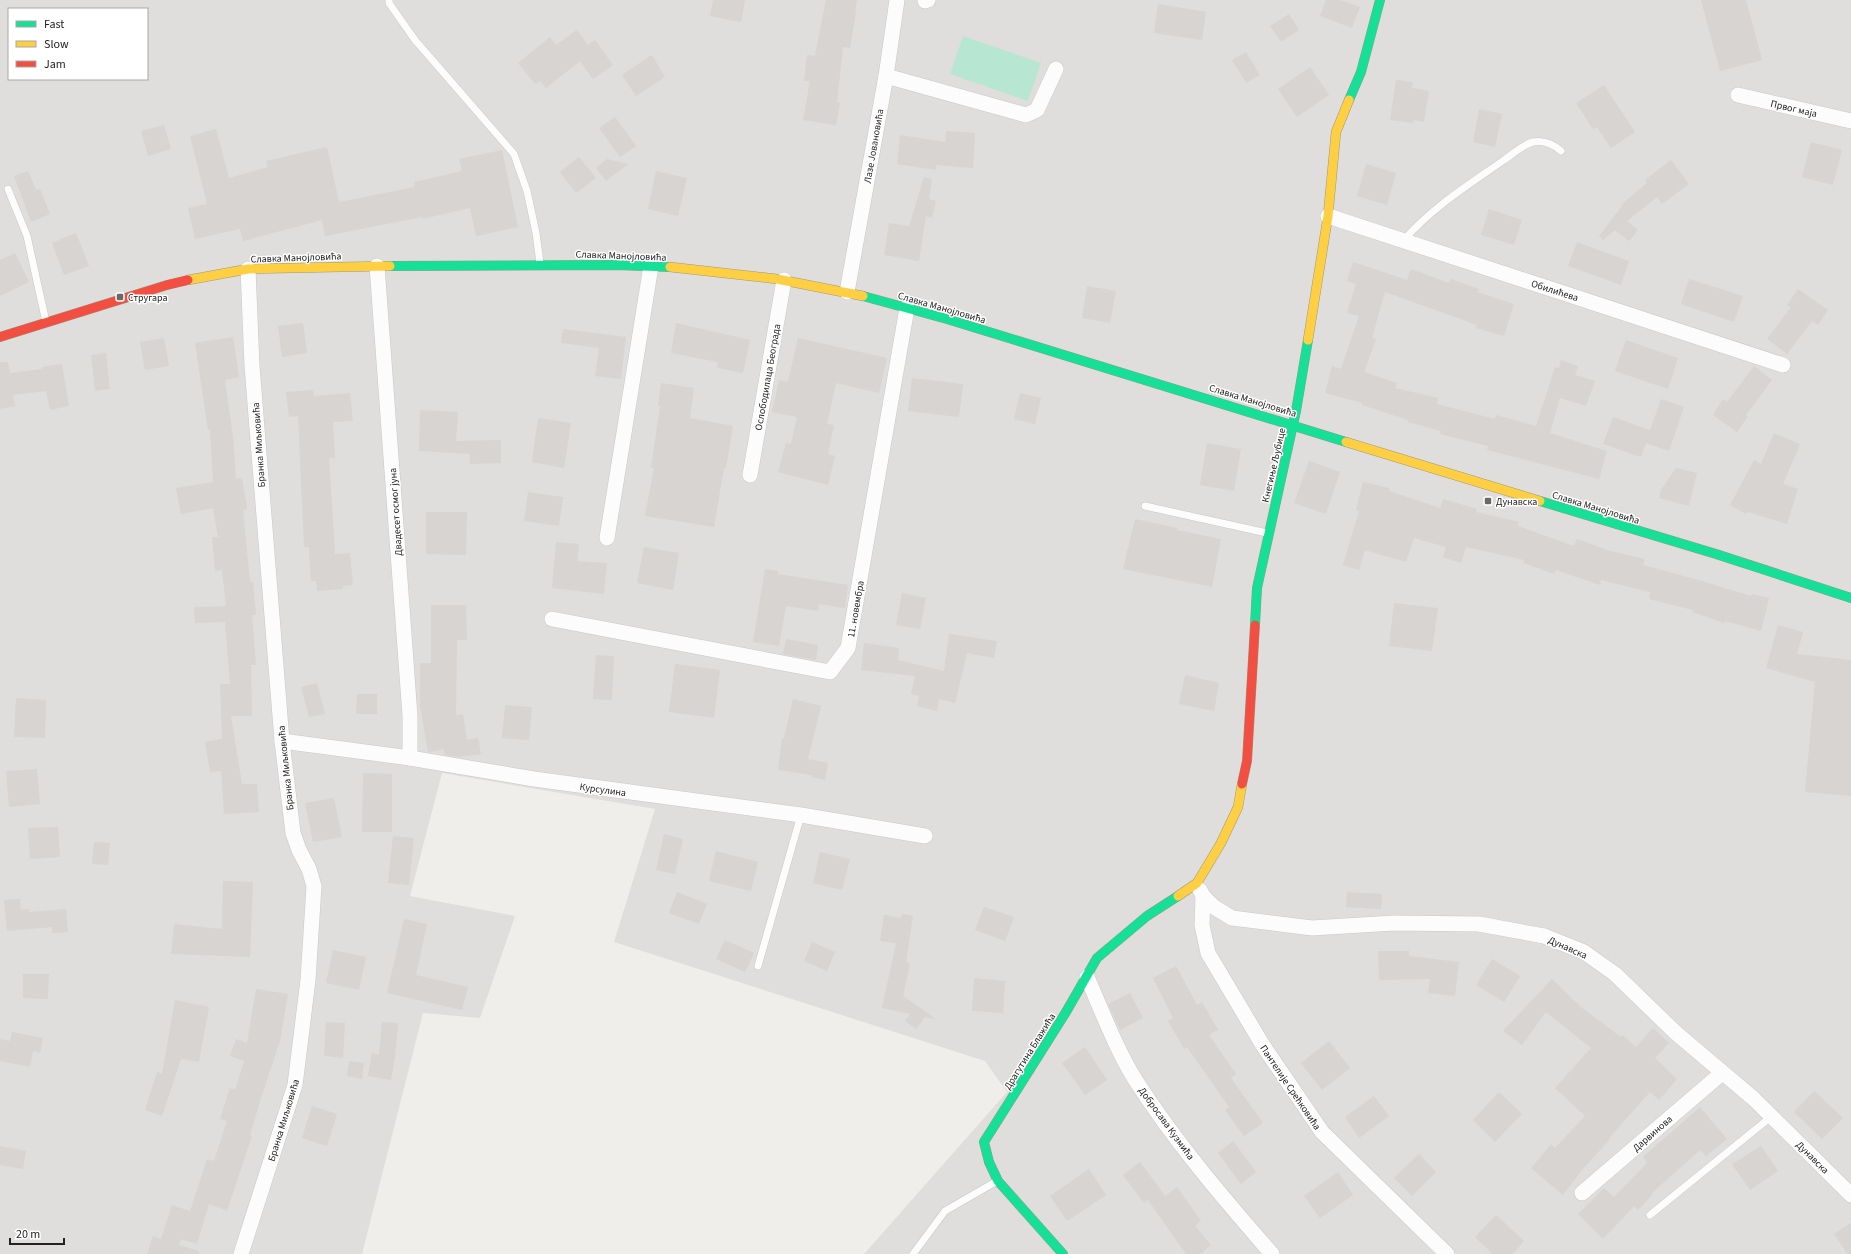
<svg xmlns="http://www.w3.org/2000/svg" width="1851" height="1254" font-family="'Source Sans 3',sans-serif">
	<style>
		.residential { fill: #dfdedc; fill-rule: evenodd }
		.pitch { fill: #b7e6d2 }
		.building { fill: #d7d4d2 }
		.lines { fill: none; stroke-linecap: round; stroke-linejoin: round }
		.lane-casing { stroke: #c9c8c7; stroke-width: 8 }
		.street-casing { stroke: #c9c8c7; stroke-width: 16 }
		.fast-casing { stroke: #999a82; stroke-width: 10 }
		.slow-casing { stroke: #999a82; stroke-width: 10 }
		.jam-casing { stroke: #999a82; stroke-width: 10 }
		.lane { stroke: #fdfcfc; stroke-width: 7 }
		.street { stroke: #fdfcfc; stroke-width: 15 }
		.fast { stroke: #16e098; stroke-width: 9 }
		.slow { stroke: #ffcf43; stroke-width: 9 }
		.jam { stroke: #f24e42; stroke-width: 9 }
		.poi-dot { fill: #6a6968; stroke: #fff; stroke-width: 1.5 }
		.labels { text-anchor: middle; stroke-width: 3; stroke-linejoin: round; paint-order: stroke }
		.street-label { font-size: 10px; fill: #222; stroke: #fff }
		.poi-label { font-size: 10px; fill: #222; stroke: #fff; text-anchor: start }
	</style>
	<rect width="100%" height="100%" fill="#f0eeeb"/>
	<!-- residential -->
	<path class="residential" d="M0,0H1851V1254H864L1007,1092L985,1061L614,942L655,809L442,773L410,896L515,916L480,1018L423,1013L362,1254H0ZM9,9H147V79H9Z"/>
	<!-- pitch -->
	<polygon class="pitch" points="963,36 1041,63 1028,101 950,74"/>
	<!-- building -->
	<g class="building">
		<polygon points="713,0 745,0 741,22 710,16"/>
		<polygon points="826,0 857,0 855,11 856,12 850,48 843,47 837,102 840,103 836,125 803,120 810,81 804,81 807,55 815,56"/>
		<polygon points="1326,0 1340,0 1360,7 1352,28 1320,16"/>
		<polygon points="1701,0 1746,0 1762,60 1720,71"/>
		<polygon points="1158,4 1206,12 1202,40 1154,33"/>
		<polygon points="1289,14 1299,30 1281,42 1270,26"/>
		<polygon points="577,30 588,45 595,40 613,65 593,79 580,61 546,88 540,81 535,84 518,63 550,37 556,45"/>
		<polygon points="1246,52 1260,75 1246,83 1232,60"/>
		<polygon points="652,55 665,77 636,96 622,75"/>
		<polygon points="1310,67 1329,95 1297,117 1278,89"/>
		<polygon points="1396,80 1413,82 1412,88 1429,91 1424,122 1414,120 1413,123 1390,120"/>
		<polygon points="1604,85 1635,132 1611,148 1597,127 1593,129 1576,103"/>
		<polygon points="1479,109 1502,114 1495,147 1473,142"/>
		<polygon points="615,117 636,146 620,157 599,128"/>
		<polygon points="164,125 171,149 148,156 141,131"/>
		<polygon points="216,129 229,178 268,167 266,161 327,147 339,202 415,187 414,182 462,171 459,159 502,150 518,227 476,236 470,208 422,219 422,217 325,236 322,220 243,241 240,229 195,239 188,208 207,204 190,136"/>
		<polygon points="946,131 975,133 973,168 936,165 936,170 897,164 900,135 945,142"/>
		<polygon points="1811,142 1842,150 1833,185 1802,177"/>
		<polygon points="579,157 596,178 576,193 560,172"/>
		<polygon points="607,159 628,164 606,181 596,168"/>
		<polygon points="1671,160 1689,184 1662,204 1657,197 1627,221 1638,230 1629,241 1615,230 1603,240 1599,236 1622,206 1621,205 1647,183 1645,180"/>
		<polygon points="1366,164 1396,173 1387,205 1357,196"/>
		<polygon points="28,171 36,190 40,189 50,214 31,222 14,176"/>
		<polygon points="656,171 687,178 678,216 648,209"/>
		<polygon points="924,177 932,179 929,199 936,201 932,218 926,216 919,261 884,255 889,223 909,226"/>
		<polygon points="1489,209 1522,220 1514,245 1481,235"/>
		<polygon points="76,233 89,266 64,275 52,243"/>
		<polygon points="1577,242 1629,261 1621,285 1568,266"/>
		<polygon points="15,253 29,282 0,296 0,260"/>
		<polygon points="1353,262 1407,280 1411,269 1449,283 1451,279 1479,289 1477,292 1514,304 1504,336 1476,328 1477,325 1385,292 1372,338 1376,339 1364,372 1397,383 1395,388 1438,398 1437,404 1495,419 1496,415 1536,426 1555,367 1559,368 1561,360 1578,366 1575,375 1595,381 1586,406 1560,398 1550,433 1607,451 1599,479 1487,450 1488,446 1440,434 1441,431 1408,422 1408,420 1362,405 1362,403 1325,393 1332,366 1341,369 1359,316 1347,313 1356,284 1347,281"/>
		<polygon points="1689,279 1743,296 1734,322 1681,304"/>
		<polygon points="1087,286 1116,291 1110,323 1082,318"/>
		<polygon points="1798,289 1828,310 1818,325 1812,321 1787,354 1767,339 1791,307 1787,305"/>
		<polygon points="303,323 307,353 282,357 278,326"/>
		<polygon points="676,323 750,340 743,373 717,368 718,362 671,353"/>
		<polygon points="563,329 626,337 621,379 595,376 599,348 561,343"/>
		<polygon points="233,337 239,377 225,380 233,437 236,479 242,478 247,509 243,510 250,582 253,582 256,615 252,615 256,665 251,665 252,716 231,716 242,784 257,784 259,812 224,814 221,771 210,772 205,742 222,739 220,684 230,684 225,622 195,623 194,607 226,606 222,570 215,571 212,537 218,537 213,508 181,514 176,488 213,482 210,429 208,430 195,343"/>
		<polygon points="164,338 169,366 145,370 140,342"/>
		<polygon points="798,338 887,358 879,393 836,383 827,424 834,425 828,454 835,456 828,485 778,472 786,443 791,444 797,417 772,412 779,380 788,382"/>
		<polygon points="1626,340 1678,358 1668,389 1615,371"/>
		<polygon points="106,353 110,389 95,391 91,355"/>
		<polygon points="0,362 8,362 10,373 42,369 42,367 62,364 69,406 50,410 46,391 13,395 15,406 0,409"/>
		<polygon points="1754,366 1772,380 1746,415 1748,416 1737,432 1713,415 1723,399 1727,402"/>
		<polygon points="912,378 963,384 959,417 908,411"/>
		<polygon points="661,383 694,388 690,418 733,426 726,468 724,468 714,527 645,516 654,468 651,468 660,406 658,406"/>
		<polygon points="313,390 314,396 350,393 353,421 333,422 335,458 329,458 335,554 350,553 353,585 343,586 343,589 317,591 316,581 311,581 309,547 304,547 298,416 289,417 286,392"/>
		<polygon points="1020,393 1041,398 1035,424 1014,419"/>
		<polygon points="1661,399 1684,407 1669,451 1646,443 1641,457 1603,444 1613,417 1650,430"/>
		<polygon points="420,410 458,412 456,441 501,440 501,463 470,464 470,454 419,451"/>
		<polygon points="538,418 571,423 564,468 532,462"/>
		<polygon points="1774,433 1800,444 1783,484 1798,489 1787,524 1748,512 1746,514 1730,505 1754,460 1761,464"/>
		<polygon points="1207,443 1241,449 1234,491 1200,485"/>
		<polygon points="1309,461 1340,472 1326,514 1294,503"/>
		<polygon points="1676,468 1697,473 1689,506 1659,498 1661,490"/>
		<polygon points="1363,482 1389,488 1389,491 1440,508 1443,499 1477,509 1476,512 1519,522 1518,526 1574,546 1577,539 1610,551 1645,559 1643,565 1702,581 1751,596 1752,594 1769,598 1761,631 1725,621 1724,623 1692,612 1693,610 1649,599 1650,592 1601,580 1600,585 1556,570 1554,574 1523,563 1524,560 1466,547 1461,563 1443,557 1446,547 1414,538 1406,562 1365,550 1359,570 1343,565 1359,511 1356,510"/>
		<polygon points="528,492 563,497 559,526 524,521"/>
		<polygon points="426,512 467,512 466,555 426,554"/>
		<polygon points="1135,519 1177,528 1177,530 1221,539 1212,587 1123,569"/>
		<polygon points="556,542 579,544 577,561 607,563 604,594 552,588"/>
		<polygon points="644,547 679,553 673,590 637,583"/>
		<polygon points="765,569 778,571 778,574 848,585 845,608 819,604 818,611 786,606 779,646 753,642"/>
		<polygon points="902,593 926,598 920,629 896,625"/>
		<polygon points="1394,603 1438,608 1432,651 1389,646"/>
		<polygon points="431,605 466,605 467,640 457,640 456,715 463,714 467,740 478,738 481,754 459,757 445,755 444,749 428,752 420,706 420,663 431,663"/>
		<polygon points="1778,625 1803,632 1797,654 1851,660 1851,796 1805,792 1815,682 1766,668"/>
		<polygon points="949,634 997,641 994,658 967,653 955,703 939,699 937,711 917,706 919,696 911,694 915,676 861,670 864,643 899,648 898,660 944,671"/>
		<polygon points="786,639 818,645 816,660 783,654"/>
		<polygon points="596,655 614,656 612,700 593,699"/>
		<polygon points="675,664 720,670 714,718 669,712"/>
		<polygon points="1185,675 1219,683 1214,711 1179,704"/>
		<polygon points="317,683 325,714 309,717 301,687"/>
		<polygon points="357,694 377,694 377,714 356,714"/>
		<polygon points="16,698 46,700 45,738 14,737"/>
		<polygon points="793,699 821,706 808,759 828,763 825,780 812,777 812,775 778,770 782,738 784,738"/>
		<polygon points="505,705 532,707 529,740 502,738"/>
		<polygon points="37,769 40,804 9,807 6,771"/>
		<polygon points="363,773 392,774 392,832 362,832"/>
		<polygon points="334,798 342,837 313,842 305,803"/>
		<polygon points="58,827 60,857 30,859 28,828"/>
		<polygon points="664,834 683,839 675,874 656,870"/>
		<polygon points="393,836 414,838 409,885 388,883"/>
		<polygon points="94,842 110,843 108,865 92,864"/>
		<polygon points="716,851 758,862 751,891 709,881"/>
		<polygon points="820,852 850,859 842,890 813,883"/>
		<polygon points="223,881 253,882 250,957 171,954 174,924 222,929"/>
		<polygon points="677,892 707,904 699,924 669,913"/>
		<polygon points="1347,892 1382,894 1381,909 1346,907"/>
		<polygon points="20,899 21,910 29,909 29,912 66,909 68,932 52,933 52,927 7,931 4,900"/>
		<polygon points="984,907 1014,917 1005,941 975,930"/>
		<polygon points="902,914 913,916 906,962 910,964 903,996 936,1019 925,1017 916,1029 905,1021 910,1014 882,1008 896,943 880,941 884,915 901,918"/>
		<polygon points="404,919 427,924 416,975 468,987 462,1010 387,993"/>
		<polygon points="725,940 754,953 745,972 716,959"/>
		<polygon points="812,942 835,952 827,971 804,961"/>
		<polygon points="333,950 366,957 359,990 326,983"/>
		<polygon points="1378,951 1409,951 1409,956 1459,962 1455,996 1428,993 1430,979 1379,980"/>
		<polygon points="1492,959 1520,976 1504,1002 1476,985"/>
		<polygon points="1176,966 1197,1005 1202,1002 1218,1030 1209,1035 1236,1074 1231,1078 1263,1123 1244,1136 1225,1110 1229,1107 1187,1047 1184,1049 1168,1021 1173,1018 1153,978"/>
		<polygon points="23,974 49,974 48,999 23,998"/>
		<polygon points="974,978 1005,981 1003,1013 972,1011"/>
		<polygon points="1552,979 1581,1007 1621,1037 1623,1035 1636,1047 1653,1028 1669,1043 1655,1058 1677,1079 1659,1100 1650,1092 1610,1137 1611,1138 1582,1170 1563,1195 1531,1168 1551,1144 1555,1148 1585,1116 1555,1088 1591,1048 1546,1012 1522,1045 1503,1031"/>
		<polygon points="256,989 288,994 280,1041 261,1098 250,1135 252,1136 227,1211 209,1204 197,1244 181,1239 179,1245 199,1251 198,1254 147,1254 153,1236 161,1239 172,1205 190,1211 207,1159 214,1161 227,1121 220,1119 230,1088 235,1090 244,1061 230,1056 236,1039 247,1043"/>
		<polygon points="1130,993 1143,1018 1120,1030 1108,1004"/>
		<polygon points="175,1000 209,1007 199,1062 181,1059 162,1116 145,1110 157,1072 162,1074"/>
		<polygon points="326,1022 345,1023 343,1058 324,1056"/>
		<polygon points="382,1022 398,1023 395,1057 391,1080 368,1076 372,1053 379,1055"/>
		<polygon points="12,1032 43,1038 40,1053 33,1051 30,1067 0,1061 0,1039 10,1041"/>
		<polygon points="1329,1041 1350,1068 1322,1090 1301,1063"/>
		<polygon points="1085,1047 1107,1080 1085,1095 1062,1063"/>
		<polygon points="349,1061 364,1063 362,1079 347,1076"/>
		<polygon points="1814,1091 1843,1118 1822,1139 1794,1112"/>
		<polygon points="1499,1092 1522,1114 1495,1142 1473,1120"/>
		<polygon points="1374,1096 1389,1116 1359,1138 1345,1117"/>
		<polygon points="312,1106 337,1114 327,1146 302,1138"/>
		<polygon points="1700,1107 1727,1139 1706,1156 1700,1150 1652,1193 1653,1194 1638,1210 1634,1206 1603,1239 1578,1214 1604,1188 1614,1197 1647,1163 1643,1157"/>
		<polygon points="1233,1141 1256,1172 1241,1184 1218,1153"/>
		<polygon points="0,1146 26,1151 23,1169 0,1165"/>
		<polygon points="1761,1146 1778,1171 1750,1190 1732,1164"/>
		<polygon points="1419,1154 1436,1172 1412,1196 1394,1178"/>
		<polygon points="1140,1162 1165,1196 1177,1187 1201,1221 1195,1226 1211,1245 1201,1254 1186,1254 1148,1200 1144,1203 1123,1175"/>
		<polygon points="1089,1169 1106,1195 1067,1221 1050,1196"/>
		<polygon points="1338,1172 1353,1195 1320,1218 1304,1196"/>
		<polygon points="1496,1215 1524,1241 1513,1254 1493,1254 1475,1237"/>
		<polygon points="1851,1223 1851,1254 1848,1254 1834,1234"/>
	</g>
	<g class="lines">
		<defs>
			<g id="lane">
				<polyline points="389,0 389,3 415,40 514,154 527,191 536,233 540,263"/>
				<polyline points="8,189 27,236 46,322"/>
				<path d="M1403,241C1431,208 1470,184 1504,160C1513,154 1522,145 1533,142C1544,140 1553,144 1561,151"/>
				<polyline points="1145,506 1267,533"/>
				<polyline points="758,966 801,815"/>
				<polyline points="1650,1215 1772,1116"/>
				<polyline points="913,1254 945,1211 997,1181"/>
			</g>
			<g id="street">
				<polyline points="925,1 928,0"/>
				<polyline points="886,76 1026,115 1037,110 1056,69"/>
				<polyline points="1738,95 1851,121"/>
				<polyline points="1328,216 1783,365"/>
				<polyline points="377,266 410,716 410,758"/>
				<polyline points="847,292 886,76 897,0"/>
				<polyline points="750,475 784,280"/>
				<polyline points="607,538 651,266"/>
				<polyline points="552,619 830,672 848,648 907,308"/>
				<polyline points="282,741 410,758 534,779 801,815 925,836"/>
				<polyline points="1200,890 1203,896 1202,925 1208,953 1262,1044 1322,1132 1447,1254"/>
				<polyline points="1203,896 1214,907 1232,918 1312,928 1394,923 1479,924 1544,936 1584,952 1615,974 1676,1033 1754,1099 1851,1195"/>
				<path d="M1087,977C1102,1011 1116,1049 1136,1081C1176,1143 1224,1199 1272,1254"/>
				<polyline points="1582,1193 1722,1073"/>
				<polyline points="241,1254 295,1085 308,980 314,886 309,869 299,850 293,833 282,741 252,366 248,269"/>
			</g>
			<g id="fast">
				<polyline points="1349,100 1361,72 1380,0"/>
				<polyline points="390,266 616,265 670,267"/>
				<polyline points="863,296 947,319 1346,442"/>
				<polyline points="1540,501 1716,554 1851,598"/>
				<polyline points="1255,625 1257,588 1296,411 1308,340"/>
				<polyline points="1063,1254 998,1181 989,1162 984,1142 1066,1012 1097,958 1147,916 1178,896"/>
			</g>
			<g id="slow">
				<polyline points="670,267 777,279 863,296"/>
				<polyline points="188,280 248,269 390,266"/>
				<polyline points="1308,340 1328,216 1336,132 1349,100"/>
				<polyline points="1346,442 1540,501"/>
				<polyline points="1178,896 1197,883 1221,843 1238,807 1242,784"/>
			</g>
			<g id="jam">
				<polyline points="0,337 167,285 188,280"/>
				<polyline points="1242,784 1247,761 1255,625"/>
			</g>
		</defs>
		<!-- lane casing -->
		<use href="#lane" class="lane-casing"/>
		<!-- street casing -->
		<use href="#street" class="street-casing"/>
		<!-- fast casing -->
		<use href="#fast" class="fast-casing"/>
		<!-- slow casing -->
		<use href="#slow" class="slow-casing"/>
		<!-- jam casing -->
		<use href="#jam" class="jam-casing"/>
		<!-- lane -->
		<use href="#lane" class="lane"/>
		<!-- street -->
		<use href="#street" class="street"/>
		<!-- fast -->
		<use href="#fast" class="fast"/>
		<!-- slow -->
		<use href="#slow" class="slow"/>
		<!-- jam -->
		<use href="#jam" class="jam"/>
	</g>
	<!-- markers -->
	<g class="poi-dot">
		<rect x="116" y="293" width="8" height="8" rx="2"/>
		<rect x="1484" y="497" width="8" height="8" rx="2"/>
	</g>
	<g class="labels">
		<!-- street labels -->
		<g class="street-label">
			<text transform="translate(1794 108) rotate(13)" y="4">Првог маја</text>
			<text transform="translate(873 146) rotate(-80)" y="4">Лазе Јовановића</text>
			<text transform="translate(621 255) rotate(2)" y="4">Славка Манојловића</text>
			<text transform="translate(296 257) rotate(-2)" y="4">Славка Манојловића</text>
			<text transform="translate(1555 290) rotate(18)" y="4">Обилићева</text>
			<text transform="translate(942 307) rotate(16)" y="4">Славка Манојловића</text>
			<text transform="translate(767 377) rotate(-80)" y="4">Ослободилаца Београда</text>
			<text transform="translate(1253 400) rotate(17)" y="4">Славка Манојловића</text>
			<text transform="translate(258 445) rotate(-94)" y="4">Бранка Миљковића</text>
			<text transform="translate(1273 465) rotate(-77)" y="4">Кнегиње Љубице</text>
			<text transform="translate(1596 507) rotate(17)" y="4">Славка Манојловића</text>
			<text transform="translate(395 512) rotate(-94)" y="4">Двадесет осмог јуна</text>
			<text transform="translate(855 609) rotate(-80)" y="4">11. новембра</text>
			<text transform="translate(285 768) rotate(-96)" y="4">Бранка Миљковића</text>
			<text transform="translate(603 789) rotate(8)" y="4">Курсулина</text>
			<text transform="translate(1568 947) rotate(24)" y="4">Дунавска</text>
			<text transform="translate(1029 1051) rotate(-58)" y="4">Драгутина Блажића</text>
			<text transform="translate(1291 1087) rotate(56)" y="4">Пантелије Срећковића</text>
			<text transform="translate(283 1120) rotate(-73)" y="4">Бранка Миљковића</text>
			<text transform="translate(1167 1123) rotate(54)" y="4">Добросава Кузмића</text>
			<text transform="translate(1652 1133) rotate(-41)" y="4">Дарвинова</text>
			<text transform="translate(1813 1157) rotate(45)" y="4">Дунавска</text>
		</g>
		<!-- poi labels -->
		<g class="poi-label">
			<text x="128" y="301">Стругара</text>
			<text x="1496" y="505">Дунавска</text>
		</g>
	</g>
	<!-- legend -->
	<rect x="8" y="8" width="140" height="72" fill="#ffffff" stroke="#a7a7a7"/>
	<rect x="16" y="21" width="20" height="6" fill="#16e098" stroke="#a7a7a7"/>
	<text x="44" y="28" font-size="12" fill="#222222">Fast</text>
	<rect x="16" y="41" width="20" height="6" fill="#ffcf43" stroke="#a7a7a7"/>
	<text x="44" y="48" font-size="12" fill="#222222">Slow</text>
	<rect x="16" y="61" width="20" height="6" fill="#f24e42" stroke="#a7a7a7"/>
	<text x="44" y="68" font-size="12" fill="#222222">Jam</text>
	<!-- scale -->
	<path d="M10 1238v6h54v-6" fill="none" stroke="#222222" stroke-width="2"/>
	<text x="16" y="1238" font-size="12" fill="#222222" stroke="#ffffff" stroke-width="3" paint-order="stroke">20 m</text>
</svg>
